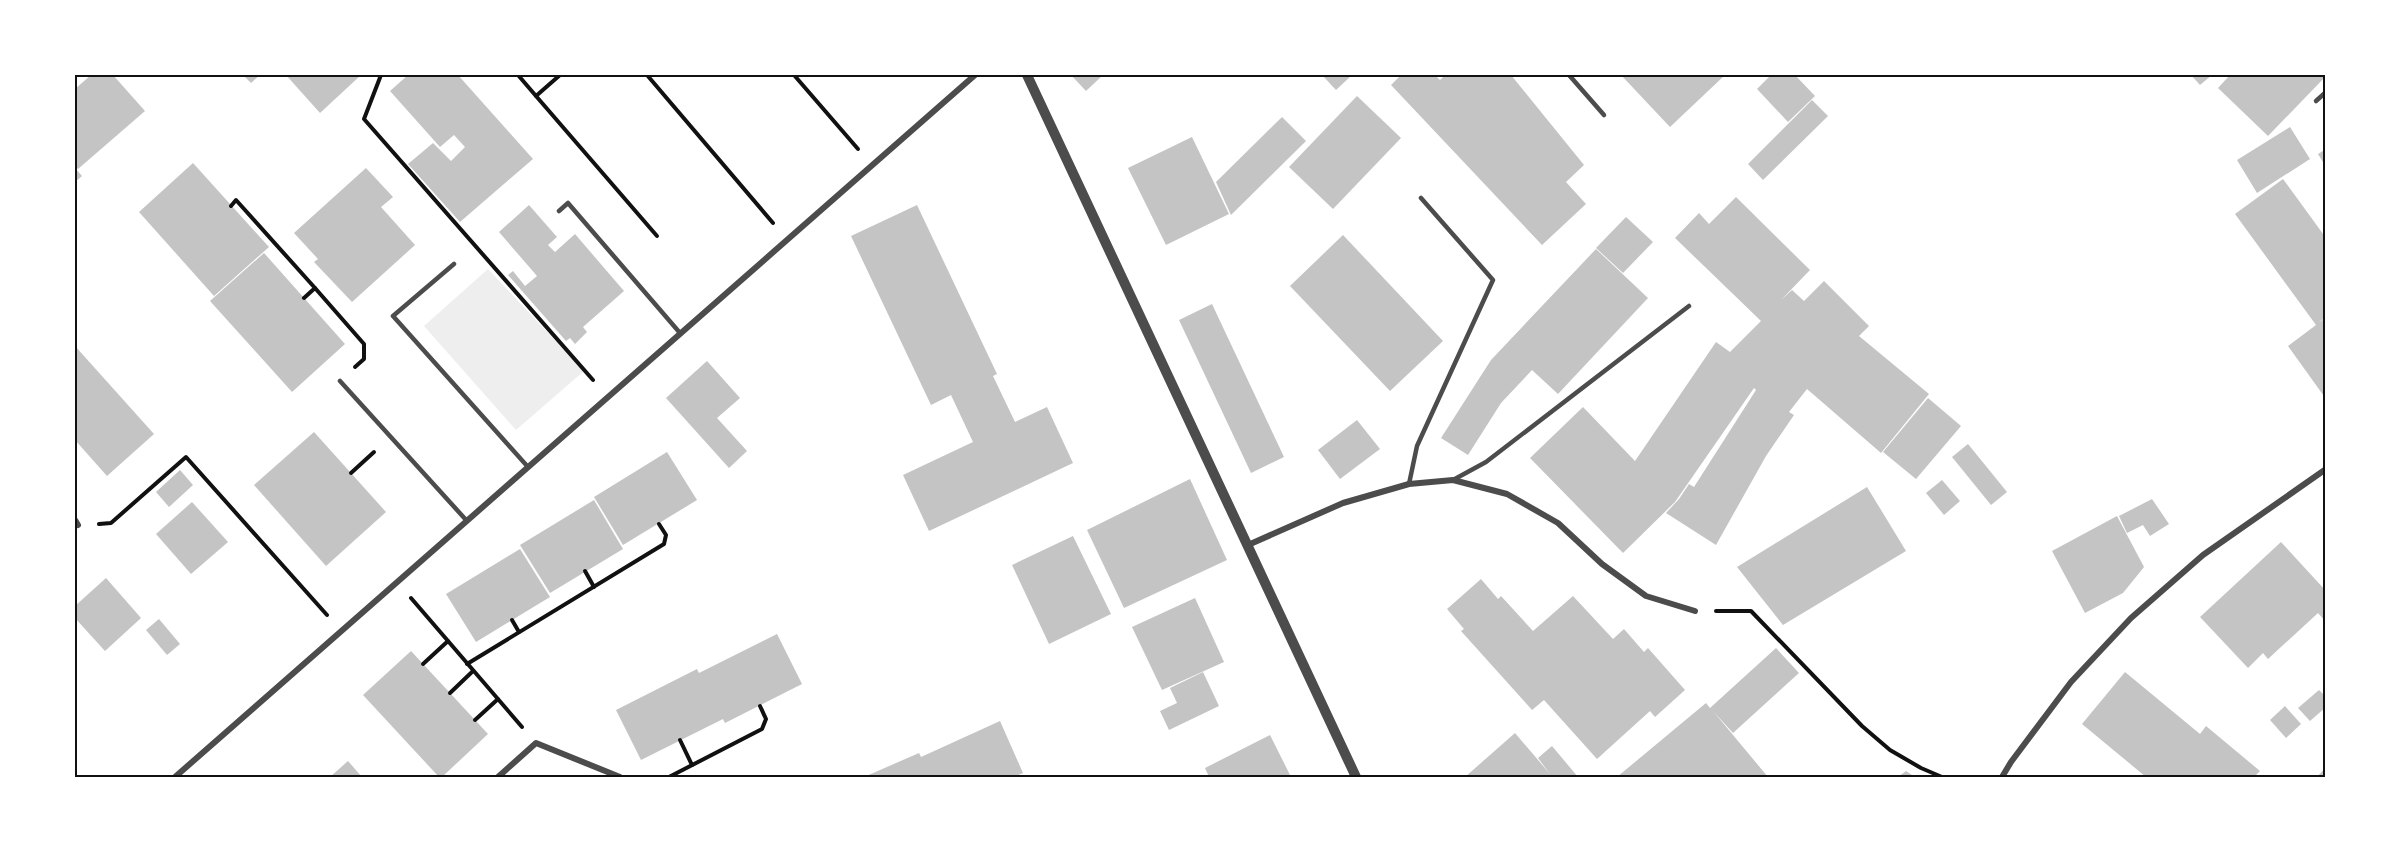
<svg xmlns="http://www.w3.org/2000/svg" width="2401" height="852" font-family="Poppins,sans-serif">
	<style>
		.green { fill: #eee }
		.building { fill: #c4c4c4 }
		.lines { fill: none; stroke-linecap: round; stroke-linejoin: round }
		.path { stroke: #111; stroke-width: 4 }
		.service { stroke: #4c4c4c; stroke-width: 4.5 }
		.minor { stroke: #4c4c4c; stroke-width: 6 }
		.tertiary { stroke: #4c4c4c; stroke-width: 10 }
		.neatline { fill: none; stroke: #111; stroke-width: 2 }
	</style>
	<rect width="100%" height="100%" fill="#fff"/>
	<!-- green -->
	<polygon class="green" points="488,269 584,371 516,430 424,326"/>
	<!-- building -->
	<g class="building">
		<polygon points="91,75 113,75 145,111 78,169 75,166 75,89"/>
		<polygon points="243,75 260,75 251,83"/>
		<polygon points="286,75 361,75 320,113"/>
		<polygon points="408,75 458,75 533,159 460,222 408,164 433,143 451,161 465,147 454,135 440,147 390,91"/>
		<polygon points="1071,75 1103,75 1086,91"/>
		<polygon points="1322,75 1352,75 1336,90"/>
		<polygon points="1401,75 1435,75 1440,80 1445,75 1511,75 1584,165 1566,182 1586,204 1542,245 1391,85"/>
		<polygon points="1621,75 1725,75 1670,127"/>
		<polygon points="1771,75 1795,75 1815,96 1788,122 1757,89"/>
		<polygon points="2191,75 2212,75 2200,85"/>
		<polygon points="2230,75 2326,75 2326,76 2268,136 2218,88"/>
		<polygon points="1357,96 1401,138 1333,209 1289,167"/>
		<polygon points="1812,100 1828,116 1763,180 1748,164"/>
		<polygon points="1282,117 1306,141 1231,215 1216,182"/>
		<polygon points="2290,127 2310,159 2257,193 2237,160"/>
		<polygon points="1192,137 1229,214 1166,245 1128,168"/>
		<polygon points="2326,149 2326,167 2318,154"/>
		<polygon points="193,163 269,247 214,296 139,212"/>
		<polygon points="75,168 82,176 75,182"/>
		<polygon points="366,168 393,197 381,207 415,245 352,302 314,262 318,259 294,233"/>
		<polygon points="2283,179 2326,238 2326,317 2318,323 2326,318 2326,399 2288,346 2316,325 2235,214"/>
		<polygon points="1736,197 1810,270 1781,300 1792,290 1804,301 1824,281 1869,326 1859,336 1929,394 1881,453 1807,389 1789,412 1794,415 1766,456 1716,545 1666,513 1679,499 1689,484 1694,487 1756,390 1754,388 1675,502 1623,553 1530,458 1583,407 1635,461 1716,342 1730,352 1761,321 1675,238 1699,213 1709,224"/>
		<polygon points="529,205 557,237 548,245 555,252 575,234 624,291 583,327 587,332 575,344 570,338 566,341 508,275 513,271 525,286 537,276 499,232"/>
		<polygon points="917,205 997,374 993,376 1015,422 1047,407 1073,463 929,531 903,475 973,442 951,395 931,405 851,236"/>
		<polygon points="1626,217 1653,242 1623,273 1596,248"/>
		<polygon points="1343,235 1443,341 1390,391 1290,286"/>
		<polygon points="1596,249 1648,298 1558,394 1532,370 1501,403 1468,455 1441,438 1491,360"/>
		<polygon points="264,253 345,344 292,392 210,301"/>
		<polygon points="1212,304 1284,457 1251,473 1179,320"/>
		<polygon points="75,346 154,434 107,476 75,440"/>
		<polygon points="707,361 740,398 717,418 747,451 729,468 666,398"/>
		<polygon points="1928,398 1961,426 1916,479 1883,452"/>
		<polygon points="1357,420 1380,449 1340,479 1318,450"/>
		<polygon points="314,432 386,512 326,566 254,485"/>
		<polygon points="1968,444 2007,492 1991,505 1952,457"/>
		<polygon points="667,452 697,500 623,545 594,497"/>
		<polygon points="180,470 193,485 169,507 156,492"/>
		<polygon points="1190,479 1227,560 1124,608 1087,530"/>
		<polygon points="1942,480 1960,501 1944,515 1926,493"/>
		<polygon points="1867,487 1906,551 1783,625 1737,567"/>
		<polygon points="2152,499 2169,524 2150,536 2143,525 2127,533 2119,516"/>
		<polygon points="594,500 623,549 550,593 520,545"/>
		<polygon points="192,502 228,542 191,574 156,534"/>
		<polygon points="2117,516 2144,567 2123,593 2085,613 2052,551"/>
		<polygon points="1073,536 1111,614 1049,644 1012,565"/>
		<polygon points="2281,542 2326,591 2326,622 2318,613 2268,659 2263,653 2248,668 2200,617"/>
		<polygon points="520,549 550,597 476,642 446,594"/>
		<polygon points="106,578 141,618 105,651 75,618 75,606"/>
		<polygon points="1481,579 1498,599 1501,596 1533,631 1573,596 1613,639 1624,629 1644,652 1648,648 1685,690 1655,717 1650,711 1597,759 1544,700 1532,710 1461,631 1464,629 1447,609"/>
		<polygon points="1195,598 1224,662 1162,690 1132,627"/>
		<polygon points="159,619 180,644 167,655 146,630"/>
		<polygon points="777,634 802,684 725,723 723,719 641,760 616,710 697,669 699,673"/>
		<polygon points="1776,648 1799,673 1733,733 1713,711 1768,777 1617,777 1706,703 1710,708"/>
		<polygon points="411,651 488,734 442,777 439,777 363,695"/>
		<polygon points="1203,672 1219,706 1169,730 1160,711 1177,703 1170,688"/>
		<polygon points="2125,672 2200,734 2206,726 2260,771 2254,777 2146,777 2082,724"/>
		<polygon points="2319,690 2326,697 2326,707 2310,721 2298,708"/>
		<polygon points="2285,706 2301,724 2286,738 2270,720"/>
		<polygon points="1000,721 1023,773 1014,777 864,777 919,753 921,757"/>
		<polygon points="1515,733 1550,774 1538,758 1552,746 1578,777 1465,777"/>
		<polygon points="1270,735 1291,777 1209,777 1205,768"/>
		<polygon points="348,761 362,777 330,777"/>
		<polygon points="2326,767 2326,777 2317,777"/>
		<polygon points="1906,771 1915,777 1898,777"/>
	</g>
	<g class="lines">
		<!-- path -->
		<g class="path">
			<polyline points="381,75 364,119 593,380"/>
			<polyline points="518,75 536,96"/>
			<polyline points="560,75 536,96 657,236"/>
			<polyline points="647,75 773,223"/>
			<polyline points="794,75 858,149"/>
			<polyline points="231,206 236,200 315,288 304,298"/>
			<polyline points="315,288 364,344 364,359 355,367"/>
			<polyline points="351,473 374,452"/>
			<polyline points="99,524 111,523 186,457 327,615"/>
			<polyline points="585,571 594,587"/>
			<polyline points="411,598 522,727"/>
			<polyline points="1716,611 1751,611 1862,726 1890,750 1921,768 1942,777"/>
			<polyline points="512,620 519,632"/>
			<polyline points="423,664 448,641"/>
			<polyline points="467,664 664,544 666,535 659,524"/>
			<polyline points="450,693 473,671"/>
			<polyline points="475,720 498,699"/>
			<polyline points="680,740 692,765"/>
			<polyline points="669,777 762,729 766,719 760,706"/>
		</g>
		<!-- service -->
		<g class="service">
			<polyline points="1569,75 1604,115"/>
			<polyline points="2316,101 2326,92"/>
			<polyline points="559,211 568,203 680,333"/>
			<polyline points="454,264 393,316 528,467"/>
			<polyline points="340,381 467,521"/>
			<polyline points="1453,480 1486,462 1689,306"/>
			<polyline points="1409,484 1417,446 1493,280 1421,198"/>
		</g>
		<!-- minor -->
		<g class="minor">
			<polyline points="75,520 78,525"/>
			<polyline points="1248,545 1343,503 1409,484 1453,480 1507,494 1558,523 1602,564 1646,596 1695,611"/>
			<polyline points="175,777 975,75"/>
			<polyline points="498,777 536,743 620,777"/>
			<polyline points="2002,777 2011,762 2071,682 2131,618 2203,555 2326,469"/>
		</g>
		<!-- tertiary -->
		<polyline class="tertiary" points="1027,75 1356,777"/>
	</g>
	<!-- border -->
	<rect width="2401" height="852" fill="none" stroke="#ffffff" stroke-width="153"/>
	<rect x="76" y="76" width="2248" height="700" class="neatline"/>
</svg>
